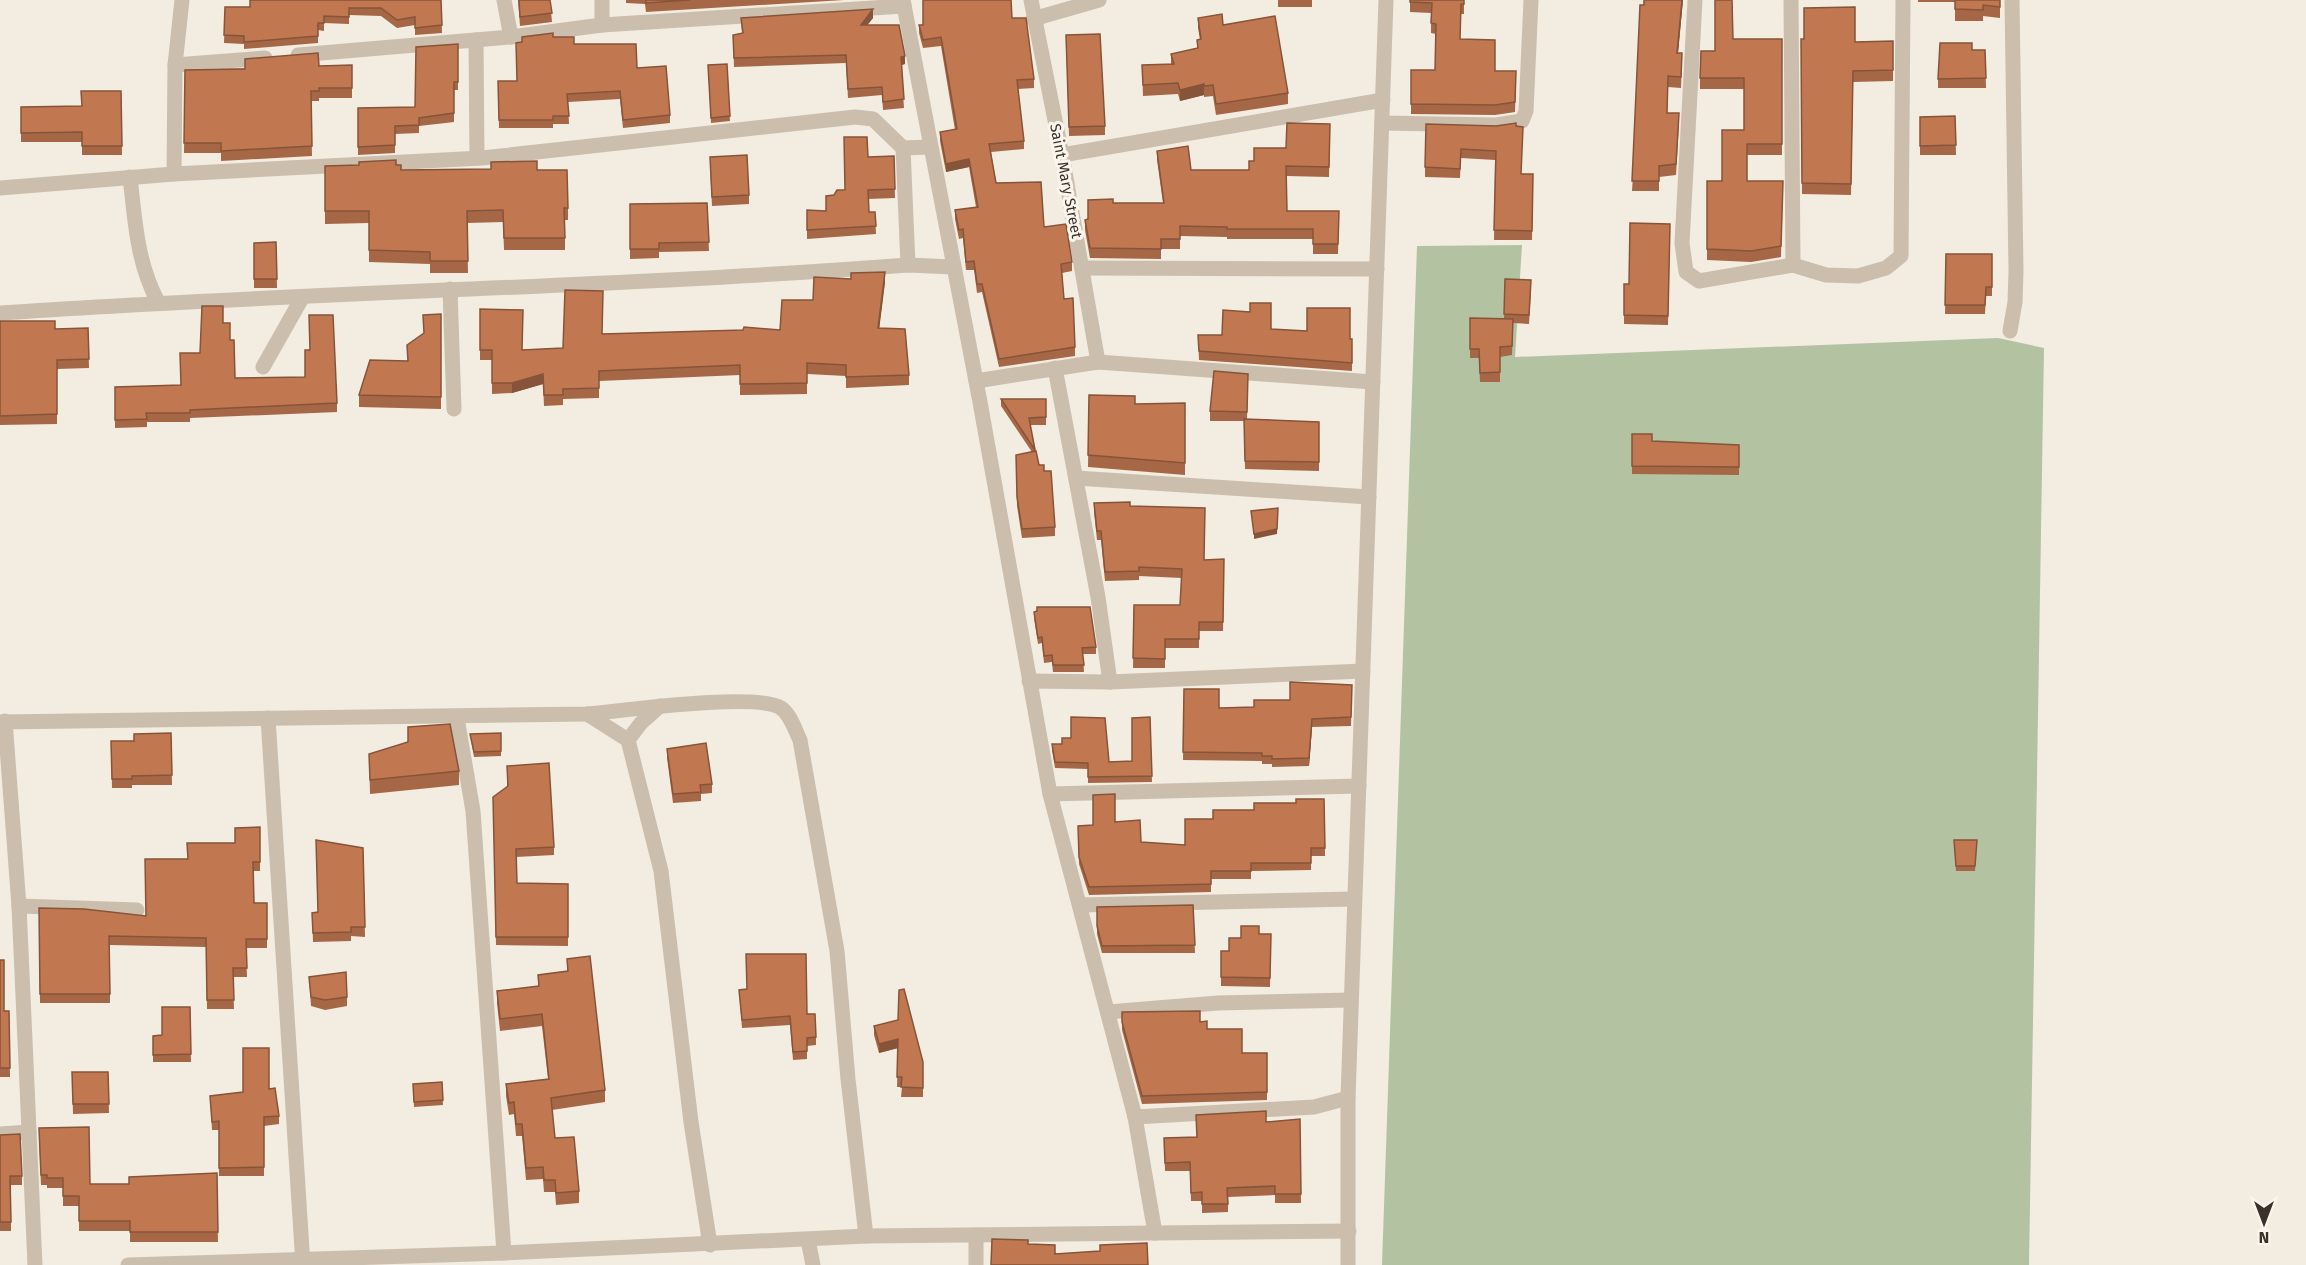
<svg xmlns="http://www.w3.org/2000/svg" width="2306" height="1265" font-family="'Fira Sans',sans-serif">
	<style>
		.green { fill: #b3c2a1 }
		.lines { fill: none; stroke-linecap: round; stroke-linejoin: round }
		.minor { stroke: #cbbead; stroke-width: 15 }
		.wall { fill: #a66746 }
		.shaded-wall { fill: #875439 }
		.building { fill: #c17851; stroke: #875439; stroke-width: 1.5 }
		.labels { text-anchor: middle; stroke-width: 6; stroke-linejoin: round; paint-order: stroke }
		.street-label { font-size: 15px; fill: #3a312b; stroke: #faf6ee }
	</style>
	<rect width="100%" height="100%" fill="#f3ece1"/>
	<!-- green -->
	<polygon class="green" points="1522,245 1515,357 1998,338 2044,348 2029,1265 1382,1265 1417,246"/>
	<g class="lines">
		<!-- minor -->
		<g class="minor">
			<polyline points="504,0 511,37"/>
			<polyline points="602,0 602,25"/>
			<polyline points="903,0 980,402 1050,794 1135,1117 1155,1233"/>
			<polyline points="1031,0 1062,155 1098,362"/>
			<polyline points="1695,0 1682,243 1686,272 1699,281 1793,265 1826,275 1858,276 1886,268 1901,256 1903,0"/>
			<polyline points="1791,0 1793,265"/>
			<polyline points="1033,19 1099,0"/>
			<polyline points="476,40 477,158"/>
			<polyline points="298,55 511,37 602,25 904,6"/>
			<polyline points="175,65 265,58"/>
			<polyline points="1382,123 1496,125 1522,121 1526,111 1531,0"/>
			<polyline points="903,148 908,265"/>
			<polyline points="1062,155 1383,100"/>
			<polyline points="174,174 175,65 182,0"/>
			<path d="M130,177C135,221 137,263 158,302"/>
			<polyline points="0,188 174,174 482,158 855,117 873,119 903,148 929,147"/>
			<polyline points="1082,268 1377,269"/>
			<polyline points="450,289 454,409"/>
			<path d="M0,313C302,292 606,288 908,265L953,267"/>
			<polyline points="2010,331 2015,302 2016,271 2012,0"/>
			<polyline points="263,367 302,298"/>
			<polyline points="1055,368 1098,597 1110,682"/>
			<polyline points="976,381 1098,362 1373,382"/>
			<polyline points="1076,478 1369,497"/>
			<polyline points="1029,681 1110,682 1363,671"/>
			<polyline points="587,714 628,740 661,871 691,1122 710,1245"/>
			<polyline points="268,718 303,1265"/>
			<polyline points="457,718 473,811 504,1253"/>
			<polyline points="5,721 19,906 35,1265"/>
			<path d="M0,722L587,714C621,711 758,692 781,708C791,715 795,730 800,740L837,951L848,1079L866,1236"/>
			<polyline points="628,740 641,723 660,706"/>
			<polyline points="1050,794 1359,786"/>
			<polyline points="1080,905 1354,899"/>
			<polyline points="19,906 137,910"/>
			<polyline points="1108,1012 1218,1003 1351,1000"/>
			<polyline points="1135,1117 1314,1107 1348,1098"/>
			<polyline points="0,1134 29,1132"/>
			<polyline points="976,1235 976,1265"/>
			<polyline points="808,1240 813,1265"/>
			<polyline points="128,1265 504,1253 866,1236 1349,1231"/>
			<polyline points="1348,1265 1348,1098 1386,0"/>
		</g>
	</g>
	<!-- wall -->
	<g class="wall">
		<polygon points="441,0 442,33 415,35 415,25 397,28 381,16 349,15 349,24 324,23 324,31 318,30 318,43 244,49 244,44 224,43 225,7 250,7"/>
		<polygon points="518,0 550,0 552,22 520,26"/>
		<polygon points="626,0 844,0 646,12 645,4 626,3"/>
		<rect x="1278" y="0" width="34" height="7"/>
		<polygon points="1410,0 1464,0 1464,14 1461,14 1460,39 1495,71 1516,71 1515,112 1495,115 1411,114 1411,70 1435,70 1436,34 1431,33 1431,13 1410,12"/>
		<polygon points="1644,0 1683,0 1678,53 1682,63 1681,88 1668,87 1667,113 1679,123 1676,175 1659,177 1659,191 1632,191"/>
		<polygon points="1918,0 2000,0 2000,18 1983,16 1983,21 1955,21 1955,2 1918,2"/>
		<polygon points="741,18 873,18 867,25 905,64 901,65 904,108 883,110 882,95 848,98 846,63 734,67 733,35 742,33"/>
		<polygon points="1012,18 1034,79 1034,88 1018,89 1024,141 1024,149 991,152 996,183 1044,227 1072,262 1072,271 1062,273 1064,299 1075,347 1075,356 999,367 982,292 977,293 974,270 966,270 963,238 959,239 955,219 955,210 976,207 969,167 946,172 940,141 940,132 955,130 941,46 923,48 919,33 919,25"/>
		<polygon points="1198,18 1223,25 1288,93 1288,104 1216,115 1213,96 1204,97 1204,95 1180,101 1178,94 1143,96 1142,65 1171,64 1171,54 1197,48 1197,40 1200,40 1198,28"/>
		<polygon points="1066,35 1105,126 1105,135 1069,136"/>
		<polygon points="553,37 574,44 637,68 670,115 670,123 623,128 620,99 568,102 569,124 553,124 553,128 499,128 498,81 517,81 522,42"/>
		<polygon points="1733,39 1782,39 1782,155 1747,155 1747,181 1783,181 1781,257 1751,262 1707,260 1707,181 1722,181 1744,130 1744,89 1700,89 1700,78 1715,51"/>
		<polygon points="1801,39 1855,42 1893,41 1893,81 1853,82 1851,195 1802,194"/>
		<polygon points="458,44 458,90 454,90 454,122 419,126 419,133 395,134 395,153 358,155 358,108 415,107"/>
		<polygon points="1972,50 1985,50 1986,88 1938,88 1938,79"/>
		<polygon points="727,64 730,121 711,123 708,65"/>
		<polygon points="352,65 352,98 319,98 319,101 311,101 312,156 221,161 221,153 184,153 185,70"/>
		<polygon points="121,91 122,155 82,155 82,142 21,142 21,107 81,106"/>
		<polygon points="1955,116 1956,155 1920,155 1920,117"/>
		<polygon points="1330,124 1329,177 1286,176 1287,211 1339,211 1338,254 1313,254 1313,239 1227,239 1227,237 1180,236 1180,249 1161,249 1161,259 1090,258 1085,230 1085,220 1088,220 1113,203 1163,203 1157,160 1157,151 1191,170 1249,170 1254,161 1286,148"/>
		<polygon points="1496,126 1521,174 1533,174 1532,240 1494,240 1495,160 1461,158 1460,178 1425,177 1425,167"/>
		<polygon points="894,156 895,198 868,199 869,212 875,212 876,234 807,239 807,210 826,211 845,190 868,157"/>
		<polygon points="396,165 401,170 537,170 568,208 568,220 565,220 565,250 504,250 503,222 467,223 468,273 430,273 430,264 369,262 369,223 325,224 325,166"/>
		<polygon points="710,166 749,195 749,204 712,206"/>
		<polygon points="707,203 709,251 659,252 659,258 630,259 630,204"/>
		<polygon points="1670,224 1668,325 1624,324 1624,284 1629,284"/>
		<polygon points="276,242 277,288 254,288 254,243"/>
		<polygon points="1946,254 1992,254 1992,296 1986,296 1985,314 1945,314"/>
		<polygon points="1505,279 1531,289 1529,324 1513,323 1512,355 1500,357 1500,382 1480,382 1479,358 1470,358 1470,318 1504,319"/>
		<polygon points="885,282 879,328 909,375 909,385 846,388 846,376 807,374 807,394 740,395 740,375 599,381 599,398 563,399 563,405 544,406 543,384 512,393 492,394 492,360 480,360 480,309 522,350 563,348 602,334 780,330 813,300"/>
		<polygon points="441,314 441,409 359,407 359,395 408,361 407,345 424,333"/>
		<polygon points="0,321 55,329 88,328 89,368 57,369 57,424 0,425"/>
		<polygon points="223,323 230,340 235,378 337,403 337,412 190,418 190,422 147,422 147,427 115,428 115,387 180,385 200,353"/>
		<polygon points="1271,329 1352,339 1352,371 1199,360 1198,335 1222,335"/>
		<polygon points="1248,383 1247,419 1319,422 1319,471 1245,469 1244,421 1210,421 1210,411"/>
		<polygon points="1089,395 1135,404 1185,403 1185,475 1088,467"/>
		<polygon points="1001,399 1046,399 1046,425 1030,425 1039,465 1044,471 1055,527 1055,536 1022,538 1017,506 1016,455 1032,452 1001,406"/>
		<polygon points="1632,434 1652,441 1739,445 1739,475 1632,474"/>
		<polygon points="1094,503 1130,506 1204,560 1224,559 1223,631 1199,631 1199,648 1165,648 1165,668 1133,668 1134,605 1180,605 1182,578 1139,576 1139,580 1105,581 1101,540 1097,540 1094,512"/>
		<polygon points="1037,607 1096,647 1096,654 1083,654 1084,672 1053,672 1052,662 1044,663 1042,643 1038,644 1034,618 1034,612 1037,611"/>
		<polygon points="1352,685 1351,726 1312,727 1309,766 1272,767 1272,764 1262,764 1262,761 1183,760 1184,689 1219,708 1254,707 1290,700"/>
		<polygon points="1150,717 1152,782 1088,783 1088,769 1055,768 1052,750 1052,744 1109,762 1132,761"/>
		<polygon points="408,727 459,771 459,785 370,794 369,754 408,742"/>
		<polygon points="171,733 172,785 132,785 132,788 112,788 111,741 134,741"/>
		<polygon points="501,733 501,756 474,757 470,734"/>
		<polygon points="667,749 712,784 712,793 701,794 701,801 673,803 667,758"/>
		<polygon points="507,766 554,847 554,855 516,857 517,883 568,884 568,946 496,945 493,797 507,787"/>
		<polygon points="1324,799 1325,856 1311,856 1311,870 1251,871 1251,879 1211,879 1211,892 1089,895 1079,864 1078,826 1093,825 1115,822 1141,842 1185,845 1213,819 1254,810"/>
		<polygon points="260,827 260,871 253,871 254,903 267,903 267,948 246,948 247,977 233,977 234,1009 207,1009 206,947 110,945 110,1003 40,1003 39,908 146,916 188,859 235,843"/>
		<polygon points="1954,840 1977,840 1975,871 1956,871"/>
		<polygon points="363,848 365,937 351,936 351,941 313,942 312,913 318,912"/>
		<polygon points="1193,905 1195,953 1102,953 1097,934 1097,907"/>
		<polygon points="1259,934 1271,934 1270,987 1221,986 1221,951 1229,951 1241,938"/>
		<polygon points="567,959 605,1090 605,1102 552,1110 555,1138 579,1191 579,1203 556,1205 555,1192 544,1192 543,1179 526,1180 522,1136 516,1136 514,1114 509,1115 506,1096 506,1084 548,1079 542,1026 500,1031 497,1003 497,991 538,986 538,975 567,971"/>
		<polygon points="0,960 4,1011 9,1011 10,1077 0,1077"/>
		<polygon points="309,977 347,997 347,1006 325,1010 311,1006"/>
		<polygon points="739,990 807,1014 816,1037 816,1045 807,1046 807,1059 793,1060 790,1025 742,1028"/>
		<polygon points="190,1007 191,1062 153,1062 153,1036 162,1035"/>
		<polygon points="1122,1012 1200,1022 1207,1029 1242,1053 1267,1053 1267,1100 1142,1104 1122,1030"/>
		<polygon points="874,1026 923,1062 923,1097 901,1097 902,1087 897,1087 898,1048 879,1053 874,1035"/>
		<polygon points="72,1072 108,1072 109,1113 73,1114"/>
		<polygon points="442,1082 443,1105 414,1107 413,1084"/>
		<polygon points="210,1096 279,1116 279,1124 264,1126 264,1176 219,1176 219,1130 212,1130"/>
		<polygon points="1300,1119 1301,1203 1275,1203 1275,1195 1228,1197 1228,1212 1202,1213 1202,1201 1191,1201 1190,1171 1165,1171 1164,1138 1197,1137 1266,1122"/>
		<polygon points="0,1135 22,1176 22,1185 11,1185 11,1231 0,1231"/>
		<polygon points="39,1138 90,1184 129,1184 217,1173 218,1242 130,1242 130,1231 79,1231 79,1206 63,1206 63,1188 47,1188 47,1185 41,1185"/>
	</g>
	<!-- shaded-wall -->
	<g class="shaded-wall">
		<polygon points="1682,0 1683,0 1677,63 1677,53"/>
		<polygon points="873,9 873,18 861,33 861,25"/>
		<polygon points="905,56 905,64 901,65 901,57"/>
		<polygon points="1204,84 1204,95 1180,101 1180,90"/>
		<polygon points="969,159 969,167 946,172 946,164"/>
		<polygon points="885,272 885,282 878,339 878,328"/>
		<polygon points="543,374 543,384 512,393 512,383"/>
		<polygon points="1278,508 1277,534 1254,539 1254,534"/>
		<polygon points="1312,719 1312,727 1309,766 1309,758"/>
		<polygon points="898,1039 898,1048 879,1053 879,1044"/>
	</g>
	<!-- building -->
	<g class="building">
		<polygon points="250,0 441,0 442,25 415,28 415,17 397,20 381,8 349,8 349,17 324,16 324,23 318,23 318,36 244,42 244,36 224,35 225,7 250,7"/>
		<polygon points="519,0 550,0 552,13 520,17"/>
		<polygon points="646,0 690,0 646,3"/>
		<polygon points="923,0 1011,0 1012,18 1026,18 1034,79 1017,80 1024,141 989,144 996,183 1041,182 1044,227 1066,224 1072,262 1061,264 1064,299 1073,298 1075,347 999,359 982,284 977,284 974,261 966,262 963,229 959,230 955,210 978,207 969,159 946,164 940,132 957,129 941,37 923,40 919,25 923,25"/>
		<polygon points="1410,0 1464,0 1464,4 1461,4 1460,39 1495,40 1495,71 1516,71 1515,102 1495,105 1411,104 1411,70 1435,70 1436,24 1431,23 1432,3 1410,2"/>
		<polygon points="1644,0 1682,0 1677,53 1682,53 1681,77 1668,76 1667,113 1679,113 1676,164 1659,166 1659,181 1632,181 1640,5 1644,5"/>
		<polygon points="1715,0 1732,0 1733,39 1782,39 1782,144 1747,144 1747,181 1783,181 1781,246 1751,251 1707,249 1707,181 1722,181 1722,130 1744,130 1744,78 1700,78 1701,51 1715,51"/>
		<polygon points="1955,0 2000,0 2000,7 1983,5 1983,10 1955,9"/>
		<polygon points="1855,7 1855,42 1893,41 1893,70 1853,71 1851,184 1802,183 1801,39 1804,39 1804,8"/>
		<polygon points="873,9 861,25 899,25 905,56 901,57 904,99 883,102 882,87 848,89 846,55 734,58 733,35 743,33 741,18"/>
		<polygon points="1222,14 1223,25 1275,16 1288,93 1216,104 1213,85 1204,86 1204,84 1180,90 1178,83 1143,85 1142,65 1174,64 1171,54 1198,48 1197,40 1201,39 1198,18"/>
		<polygon points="553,33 553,37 574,37 574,44 636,44 637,68 666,66 670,115 623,120 620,91 567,94 569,116 553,116 553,120 499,120 498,81 517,81 516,43 522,42 522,37"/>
		<polygon points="1100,34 1105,126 1069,127 1066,35"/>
		<polygon points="1940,43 1972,43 1972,50 1985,50 1986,78 1938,79"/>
		<polygon points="458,44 458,82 454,82 454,113 419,118 419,125 395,126 395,145 358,147 358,108 415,107 416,47"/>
		<polygon points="318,53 319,66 352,65 352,88 319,88 319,91 311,91 312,146 221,151 221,143 184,143 185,70 245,69 245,59"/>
		<polygon points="727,64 730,116 711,118 708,65"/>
		<polygon points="81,91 121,91 122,146 82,146 82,132 21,133 21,107 82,106"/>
		<polygon points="1955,116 1956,145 1920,146 1920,117"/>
		<polygon points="1287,123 1330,124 1329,167 1286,166 1287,211 1339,211 1338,244 1313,244 1313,229 1227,229 1227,227 1180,226 1180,239 1161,239 1161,249 1090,248 1085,220 1088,219 1088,200 1113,199 1113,203 1164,203 1157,151 1188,146 1191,170 1249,170 1249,161 1254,161 1254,148 1286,148"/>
		<polygon points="1516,123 1516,126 1523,127 1521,174 1533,174 1532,231 1494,230 1496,151 1461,149 1460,169 1425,167 1426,124 1496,126"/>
		<polygon points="844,137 867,137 868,157 894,156 895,189 868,190 869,212 875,212 876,226 807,230 807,210 826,211 826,196 834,195 837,190 845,190"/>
		<polygon points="747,155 749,195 712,197 710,157"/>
		<polygon points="396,160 396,165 401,165 401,170 491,169 491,162 537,161 537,170 567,170 568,208 564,208 565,238 504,238 503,210 467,211 468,261 430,261 430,252 369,250 369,211 325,211 325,166 359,165 359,162"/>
		<polygon points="707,203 709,242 659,243 659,249 630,249 630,204"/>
		<polygon points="1630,223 1670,224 1668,316 1624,315 1624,284 1629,284"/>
		<polygon points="276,242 277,279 254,279 254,243"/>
		<polygon points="1946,254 1992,254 1992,287 1986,287 1985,305 1945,305"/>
		<polygon points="885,272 878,328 905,329 909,375 846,377 846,365 807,363 807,383 740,384 740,365 599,371 599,388 563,389 563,395 544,395 543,374 512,383 492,383 492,350 480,350 480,309 523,310 522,350 563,348 565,290 603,291 602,334 743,330 744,327 780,330 782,300 813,300 814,277 851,279 851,273"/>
		<polygon points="1505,279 1531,280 1529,315 1504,314"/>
		<polygon points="1250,303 1271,303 1271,329 1307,331 1307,308 1350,308 1350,339 1352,339 1352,363 1199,351 1198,335 1222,335 1223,310 1250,312"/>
		<polygon points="202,306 223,306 223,323 230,323 230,340 234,340 235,378 305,377 305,350 310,350 309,315 333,315 337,403 190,410 190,413 146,413 147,419 115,420 115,387 181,385 180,353 200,353"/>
		<polygon points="441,314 441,397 359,395 370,360 408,361 407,345 424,333 423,315"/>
		<polygon points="1470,318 1513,319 1512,346 1500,347 1500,372 1480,373 1479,349 1470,349"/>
		<polygon points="0,321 55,321 55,329 88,328 89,359 57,360 57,414 0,416"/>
		<polygon points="1214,371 1248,374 1247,412 1210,411"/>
		<polygon points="1089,395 1135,396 1135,404 1185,403 1185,463 1088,455"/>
		<polygon points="1001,399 1046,399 1046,417 1029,418 1035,450"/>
		<polygon points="1244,419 1319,422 1319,462 1245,461"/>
		<polygon points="1632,434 1652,434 1652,441 1739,445 1739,467 1632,466"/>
		<polygon points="1036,451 1039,465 1044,465 1044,471 1051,471 1055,527 1022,529 1017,497 1016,455"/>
		<polygon points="1130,502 1130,506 1205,508 1204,560 1224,559 1223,622 1199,622 1199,639 1165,639 1165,659 1133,658 1134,605 1180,605 1182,569 1139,567 1139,571 1105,572 1101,531 1097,531 1094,503"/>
		<polygon points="1278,508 1277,529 1254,534 1251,511"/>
		<polygon points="1037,607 1090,607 1096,647 1082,648 1084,665 1053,665 1052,655 1044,656 1042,637 1038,638 1034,612 1037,611"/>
		<polygon points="1290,682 1352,685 1351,717 1312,719 1309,758 1272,759 1272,756 1262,756 1262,753 1183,752 1184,689 1219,689 1219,708 1254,707 1254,700 1290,700"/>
		<polygon points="1071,717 1105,718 1109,762 1132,761 1132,718 1150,717 1152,776 1088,777 1088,763 1055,762 1052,744 1062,744 1062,738 1071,738"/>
		<polygon points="450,724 459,771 370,780 369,754 408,742 408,727"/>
		<polygon points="171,733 172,775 132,776 132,779 112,779 111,741 134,741 134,734"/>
		<polygon points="501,733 501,751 474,752 470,734"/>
		<polygon points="706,743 712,784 700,785 701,792 673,794 667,749"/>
		<polygon points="549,763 554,847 516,849 517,883 568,884 568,937 496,937 493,797 508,786 507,766"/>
		<polygon points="1115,794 1115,822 1140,820 1141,842 1185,845 1185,819 1213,819 1213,810 1254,810 1254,803 1296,803 1296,799 1324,799 1325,848 1311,848 1311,863 1251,863 1251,871 1211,871 1211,884 1089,887 1079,857 1078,826 1093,825 1093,795"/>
		<polygon points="260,827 260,862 253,862 254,903 267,903 267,939 246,939 247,968 233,968 234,1000 207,1000 206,938 109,936 110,994 40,994 39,908 84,909 146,916 145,859 188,859 187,843 235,843 235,828"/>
		<polygon points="316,840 363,848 365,927 351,927 351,932 313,933 312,913 318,912"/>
		<polygon points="1954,840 1977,840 1975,866 1956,866"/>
		<polygon points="1193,905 1195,945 1102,946 1097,926 1097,907"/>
		<polygon points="1241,926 1259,926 1259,934 1271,934 1270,978 1221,977 1221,951 1229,951 1229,938 1241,938"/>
		<polygon points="746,954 806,954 807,1014 815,1014 816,1037 807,1038 807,1051 793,1052 790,1016 742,1020 739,990 747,989"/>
		<polygon points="590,956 605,1090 551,1098 555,1138 574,1137 579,1191 556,1193 555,1180 544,1180 543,1167 526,1168 522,1124 516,1124 514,1102 509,1103 506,1084 549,1079 542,1014 500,1019 497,991 539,986 538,975 568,971 567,959"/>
		<polygon points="0,960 4,960 4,1011 9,1011 10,1068 0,1068"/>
		<polygon points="346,972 347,997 325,1000 311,997 309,977"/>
		<polygon points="904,989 923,1062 923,1088 901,1087 902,1077 897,1077 898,1039 879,1044 874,1026 898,1020 899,990"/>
		<polygon points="162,1007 190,1007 191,1054 153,1055 153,1036 162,1035"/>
		<polygon points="1200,1011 1200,1022 1207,1021 1207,1029 1242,1029 1242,1053 1267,1053 1267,1092 1142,1096 1122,1022 1122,1012"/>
		<polygon points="243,1048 269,1048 269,1089 275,1088 279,1116 264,1117 264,1167 219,1168 219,1121 212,1122 210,1096 243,1092"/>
		<polygon points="72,1072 108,1072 109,1104 73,1104"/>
		<polygon points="442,1082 443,1100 414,1102 413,1084"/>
		<polygon points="1266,1111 1266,1122 1300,1119 1301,1194 1275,1194 1275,1186 1227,1188 1228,1204 1202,1204 1202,1192 1191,1193 1190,1162 1165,1163 1164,1138 1197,1137 1196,1115"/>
		<polygon points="89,1127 90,1184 129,1184 129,1177 217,1173 218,1232 130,1232 130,1221 79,1221 79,1196 63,1196 63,1178 47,1178 47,1175 41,1175 39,1128"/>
		<polygon points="20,1134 22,1176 10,1176 11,1222 0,1222 0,1135"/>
		<polygon points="992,1239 1028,1240 1028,1244 1055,1245 1055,1254 1100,1251 1100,1245 1147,1243 1148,1265 991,1265"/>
	</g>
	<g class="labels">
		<!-- street labels -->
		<g class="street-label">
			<text transform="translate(1066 181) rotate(79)" y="5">Saint Mary Street</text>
		</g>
	</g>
	<!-- north arrow -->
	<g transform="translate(2264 1223) rotate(180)" stroke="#faf6ee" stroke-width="4.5" paint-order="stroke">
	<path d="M0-4.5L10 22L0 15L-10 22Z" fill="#3a312b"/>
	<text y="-9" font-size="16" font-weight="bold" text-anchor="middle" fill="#3a312b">N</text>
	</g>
</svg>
